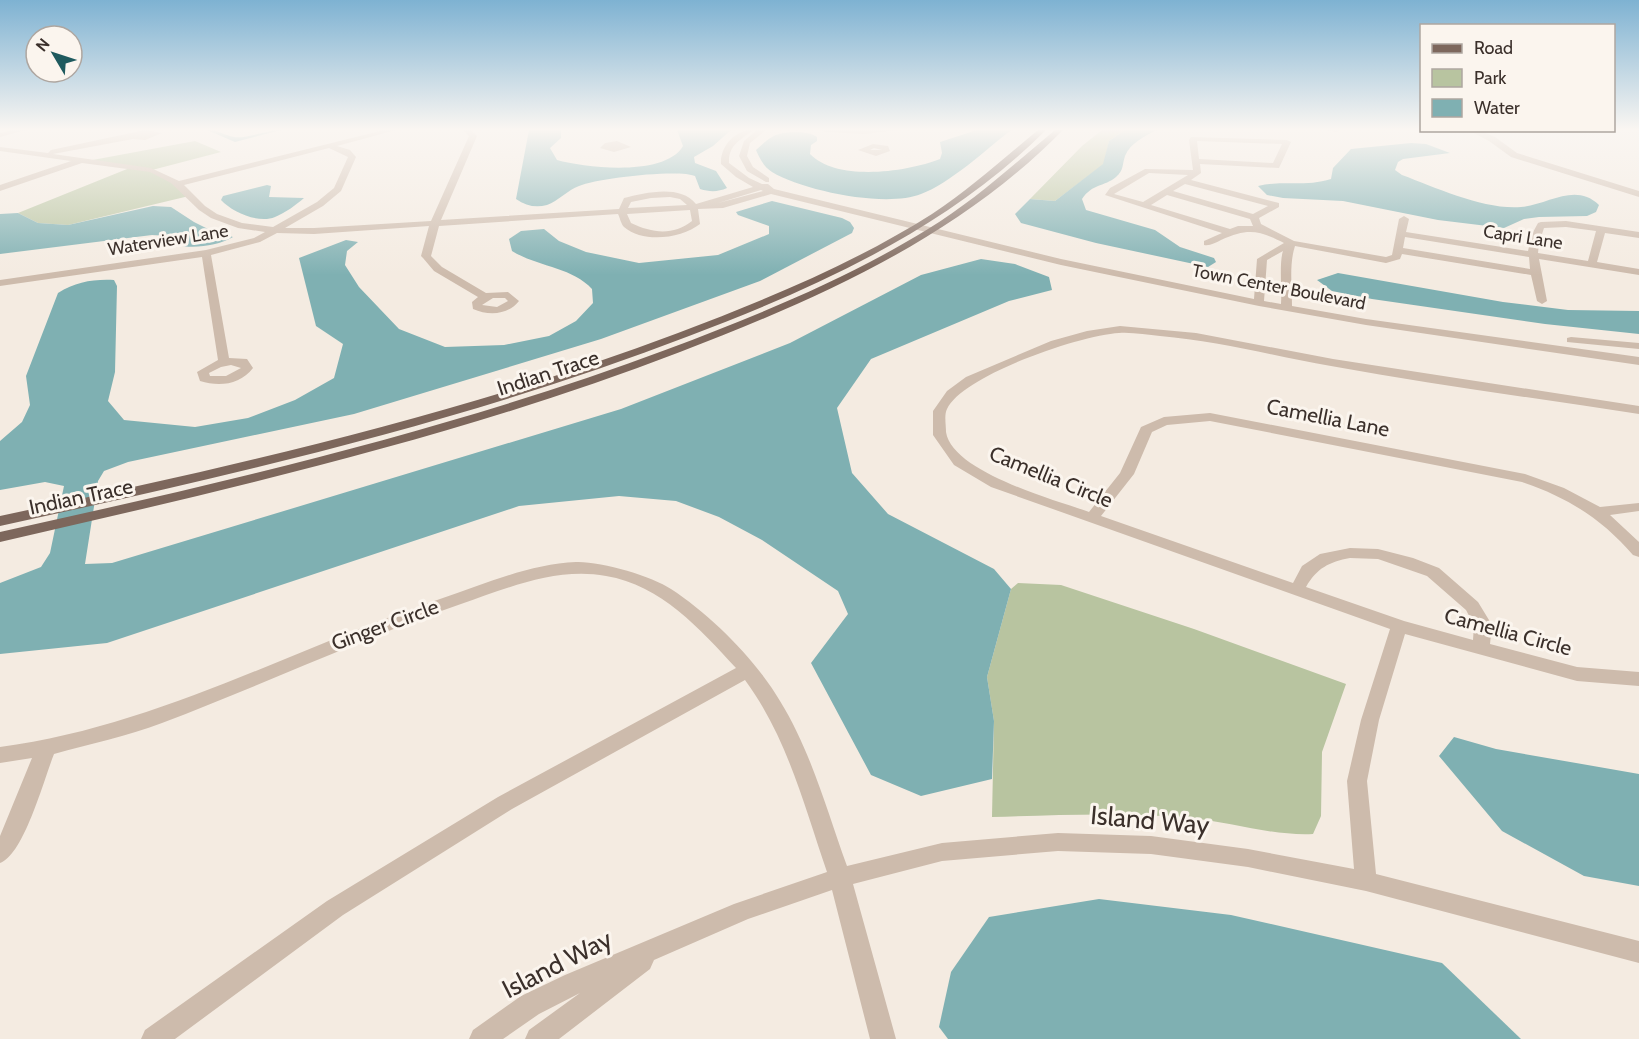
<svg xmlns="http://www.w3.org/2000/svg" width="1639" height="1039" font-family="Cabin,sans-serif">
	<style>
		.green { fill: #b8c4a0 }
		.water { fill: #7fb0b2 }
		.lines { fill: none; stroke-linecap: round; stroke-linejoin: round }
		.canal { fill: #7fb0b2; fill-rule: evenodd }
		.minor { fill: #cdbbac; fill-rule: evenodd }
		.major { fill: #7d675c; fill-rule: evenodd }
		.labels { text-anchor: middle; stroke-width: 6; stroke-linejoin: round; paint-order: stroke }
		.far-street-label { font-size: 18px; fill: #3b302b; stroke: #fbf5ee }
		.street-label { font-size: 21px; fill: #3b302b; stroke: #fbf5ee }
		.near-street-label { font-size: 26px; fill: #3b302b; stroke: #fbf5ee }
	</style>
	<rect width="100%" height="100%" fill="#f4ebe1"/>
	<!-- green -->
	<g class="green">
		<polygon points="1102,130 1125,130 1109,141 1104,164 1055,201 1030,199 1082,146"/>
		<polygon points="195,141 221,152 152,170 173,179 189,196 68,225 38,223 18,213 132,167 87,161"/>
		<path d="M1018,583L1061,585L1194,629L1346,684L1322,752L1321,816L1313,834C1272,836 1231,822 1190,818C1122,812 1059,815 992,817L994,721L987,677L1011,589Z"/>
	</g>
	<!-- water -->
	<g class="water">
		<path d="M529,130H561V138L550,148L557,160C586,168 665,177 683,146L677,130H731L713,146L694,157L695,163L716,171L727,188C718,192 710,192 700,189L695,176C679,169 597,178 579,186C568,190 558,201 547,205C536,208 526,206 516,199Z"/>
		<path d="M977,130H1011C987,149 949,184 921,194C886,208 804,191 772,172C764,167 760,159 756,150C761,146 766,140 772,137C782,131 807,130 817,137V141L811,145L810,154C837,182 907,172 940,159L942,153L940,142Z"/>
		<path d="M1125,130H1157C1145,136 1130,143 1125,156C1122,165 1124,170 1116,177C1104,187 1093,183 1082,199L1086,210L1155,230L1180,247L1214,258L1216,262L1208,267L1096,243L1021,223L1015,214L1030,199L1055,201L1103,164L1109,141Z"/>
		<path d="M1411,143L1426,144L1450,153L1403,159L1398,162L1395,170L1402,175C1437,188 1484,210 1521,207C1548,205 1575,182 1599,205L1596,212L1587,216L1539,217L1524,219L1504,228L1438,220L1343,201L1283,198L1267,195L1258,186C1282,180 1307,187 1331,179L1333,168L1351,149Z"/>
		<path d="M267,185L271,186L269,197L304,198C296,205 285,213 275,217C259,224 232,212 221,200L223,196Z"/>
		<path d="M772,201L842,218L850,222L854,228L852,233L760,281L601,339L354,414L128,462L104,471L98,481L85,564L112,563L621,409L790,343L921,275L981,259L1015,264L1049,277L1052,290L1009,301L871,359L837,408L852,473L888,514L994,569L1011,589L987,677L994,721L992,779L921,796L871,775L811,663L848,614L838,591L762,540L719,517L676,501L619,496L519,506L107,643L0,654V583L41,567L50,553L64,486L45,482L0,490V441L22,422L30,405L26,376L58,293C76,282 93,279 114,280L117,286L115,372L108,401L124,420L195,427L248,418L295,400L334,378L343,344L316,326L299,258L346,240L358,242L347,251L345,265L359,287L399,329L445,347L504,345L549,336L576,321L593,303L592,289C572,267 538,267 512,251L509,239L521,231L544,229L559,241L586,252L639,263L718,255L769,234V226L738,215L736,212Z"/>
		<path d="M153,206L171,207L194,222L214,232L233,237C217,246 194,249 176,245L170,236L152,235L0,254V214L18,213L38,223L68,225Z"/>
		<polygon points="1338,273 1503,302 1568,310 1639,311 1639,334 1545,324 1372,299 1332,291 1317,280"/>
		<polygon points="1454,737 1496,749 1639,774 1639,886 1584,876 1502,831 1439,756"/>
		<polygon points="1099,899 1231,915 1442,963 1521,1039 948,1039 939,1027 951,972 989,917"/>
	</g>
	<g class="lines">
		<!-- canal -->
		<path class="canal" d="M207,130C218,130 224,135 234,137C246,139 267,130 281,130L235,142Z"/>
		<!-- minor -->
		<g class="minor">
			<polygon points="13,130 26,130 0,137 0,133"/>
			<path d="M145,130L162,133L145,140L133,139L53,154L151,168L179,181L384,130H396L337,146L350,150L356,157L341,191L323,206L285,228H314L431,221L469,136L463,130H471L477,136L441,220L619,209L624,198C645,193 680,184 696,204L753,187L736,177L721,164C720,146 735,130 753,130C741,140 728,145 729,163L749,178L762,184H768L774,189L1061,259L1254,299L1257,259L1284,243C1258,230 1248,228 1221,240C1215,243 1210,246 1204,245V241L1222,233L1105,195L1110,188L1145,169L1193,170L1189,140L1191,137L1287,140L1291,142L1279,168L1200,164L1201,173L1191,180L1279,203V207L1259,218L1261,224L1294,241L1386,257L1392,255L1399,219L1404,216L1409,219L1406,232L1528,251L1532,234L1538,223L1541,222L1566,221L1639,232V238L1605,233L1597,262L1639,269V275L1539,259L1547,301L1542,304L1537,301L1531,275L1402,254L1400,259L1386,263L1295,246C1289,264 1292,286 1292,306L1366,319L1639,357V365L1366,325L1259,306L1061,265L771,194L723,208L698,209L700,224C682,238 644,244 624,227C621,224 620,218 618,214L439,226L431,256L442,267L486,293L508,292L519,301C508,315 489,316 473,309L472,302L478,297L434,271L423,258L421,256L429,226L314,234L277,233L260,242L211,255L229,358L247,359L253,368C240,385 219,387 200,381L197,372L218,360L202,257L0,286V280L206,250L254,238L265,232L238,228L211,218L199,210L171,183L150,172L82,163L0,191V185L71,161L0,151V147L48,153L51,150ZM1197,141L1282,144L1273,163L1199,159ZM329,148L348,157L334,188L317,202L273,227L242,223L217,214L205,206L184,185ZM1149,173L1188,175L1143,202L1114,194ZM1185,184L1268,206L1253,214L1173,191ZM761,190L763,191L718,203ZM1167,195L1250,219L1253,226H1238L1230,229L1151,205ZM670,197L680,199L687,205L628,208L631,202L651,198ZM690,210L692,221C673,236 652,233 631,223L627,214ZM1566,227L1596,231L1588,261L1538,253L1539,243L1544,228ZM1405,237L1529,257L1530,269L1403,248ZM1283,251C1279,263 1282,289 1281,304L1264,301L1267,260ZM493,298H505L508,301L497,307L482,305ZM231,365L241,368L226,376H210L209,373L221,367Z"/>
			<polygon points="757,130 766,130 750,143 747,156 753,167 769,178 769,182 766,182 747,171 739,156 744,141"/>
			<polygon points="821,130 897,130 865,134 825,132"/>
			<polygon points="1327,130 1340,130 1336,132"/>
			<polygon points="1468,130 1478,130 1495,137 1517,153 1639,191 1639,197 1511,157 1489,141"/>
			<polygon points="617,141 631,147 614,152 600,148 605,143"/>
			<path d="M873,144L888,146L890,151L876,156L858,150ZM874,148L882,150H870Z"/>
			<path d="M1120,326L1196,333L1333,359L1639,406V414C1537,398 1433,385 1331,366C1274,356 1218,341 1160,336C1147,335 1132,332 1119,333C1081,335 963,375 947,409C944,415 946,425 946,432C952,472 1055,500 1089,512L1120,473L1141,427L1164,417L1210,413L1525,474L1564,488L1600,507L1639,503V511L1610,515L1639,542V557L1633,555C1602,519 1567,497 1522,482L1210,421L1167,425L1152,432L1134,474L1101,516L1293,583L1302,566L1320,554L1350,548L1378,549L1413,558L1439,568L1478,602L1492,625L1490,644L1577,667L1639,672V686L1577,681L1405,634L1379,720L1367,781L1376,874L1639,941V963L1366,891L1248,867L1151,854L1058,851L942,861L853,884L896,1039H870L832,890L748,919L654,960L650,969L559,1039H525L529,1030L580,993L539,1014L503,1039H469L473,1030L521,996L565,975L734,904L827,872C804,805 787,737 745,680L512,809L343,915L175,1039H141L145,1030L327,901L498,797L736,668C700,629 661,585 606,576C556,567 508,588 461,604C360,639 263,685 162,723C127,736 90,744 54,754C44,779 24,855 0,863V836L32,758L0,763V747C155,727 294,648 440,599C484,584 530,564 576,562C600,561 652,576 671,589C711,615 756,660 780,701C811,751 827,811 847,866L942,843L1058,833L1151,836L1248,849L1354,869L1347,781L1361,720L1390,629L991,487L954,465L933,435V411L947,391L966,377L1051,341L1087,331ZM1350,558L1378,559L1427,576L1466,610L1474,625L1473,640L1404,621L1306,587C1317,568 1329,562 1350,558Z"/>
			<polygon points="1571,337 1639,343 1639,349 1567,342 1567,338"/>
		</g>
		<!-- major -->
		<g class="major">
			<path d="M1038,130H1046C947,229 818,287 689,336C466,422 233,475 0,526V516C229,467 458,416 678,333C765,300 853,264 932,214C970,189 1003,159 1038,130Z"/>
			<path d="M1055,130H1063C957,238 818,299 680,352C460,437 230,489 0,542V532C226,482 452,430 668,349C758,315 847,279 928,229C974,201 1014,164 1055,130Z"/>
		</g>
	</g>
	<!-- sky -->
	<linearGradient id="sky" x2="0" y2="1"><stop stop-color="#7eb2d2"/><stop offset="0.47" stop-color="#faf6f2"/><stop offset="1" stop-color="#faf6f2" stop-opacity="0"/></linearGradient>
	<rect width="1639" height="275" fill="url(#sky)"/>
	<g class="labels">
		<!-- far-street labels -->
		<g class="far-street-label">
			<text transform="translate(1523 237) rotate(9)" y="6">Capri Lane</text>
			<text transform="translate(168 240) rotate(-9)" y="6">Waterview Lane</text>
			<text transform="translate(1279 287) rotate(11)" y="6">Town Center Boulevard</text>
		</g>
		<!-- street labels -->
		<g class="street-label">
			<text transform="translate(548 373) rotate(-18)" y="7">Indian Trace</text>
			<text transform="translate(1328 418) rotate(11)" y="7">Camellia Lane</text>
			<text transform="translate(1051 477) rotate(22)" y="7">Camellia Circle</text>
			<text transform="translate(81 497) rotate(-12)" y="7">Indian Trace</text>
			<text transform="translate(385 625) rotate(-20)" y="7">Ginger Circle</text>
			<text transform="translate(1508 632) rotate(15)" y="7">Camellia Circle</text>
		</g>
		<!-- near-street labels -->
		<g class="near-street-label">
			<text transform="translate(1150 820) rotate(5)" y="9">Island Way</text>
			<text transform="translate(557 964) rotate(-27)" y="9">Island Way</text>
		</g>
	</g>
	<!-- legend -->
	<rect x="1420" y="24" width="195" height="108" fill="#fbf5ee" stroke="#aea6a0" stroke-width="1.5"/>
	<rect x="1432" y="44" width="30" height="9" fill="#7d675c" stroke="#aea6a0" stroke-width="1.5"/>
	<text x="1474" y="54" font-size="18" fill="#3b302b">Road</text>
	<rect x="1432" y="69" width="30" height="18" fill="#b8c4a0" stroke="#aea6a0" stroke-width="1.5"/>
	<text x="1474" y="84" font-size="18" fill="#3b302b">Park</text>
	<rect x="1432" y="99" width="30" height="18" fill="#7fb0b2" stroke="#aea6a0" stroke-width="1.5"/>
	<text x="1474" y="114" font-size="18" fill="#3b302b">Water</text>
	<!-- north arrow -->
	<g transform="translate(54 54) rotate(309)"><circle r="28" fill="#fbf5ee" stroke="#aea6a0" stroke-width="1.5"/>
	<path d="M0-4.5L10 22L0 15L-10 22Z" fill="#1f5a5e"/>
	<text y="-9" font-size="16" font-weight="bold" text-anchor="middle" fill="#3b302b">N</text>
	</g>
</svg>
